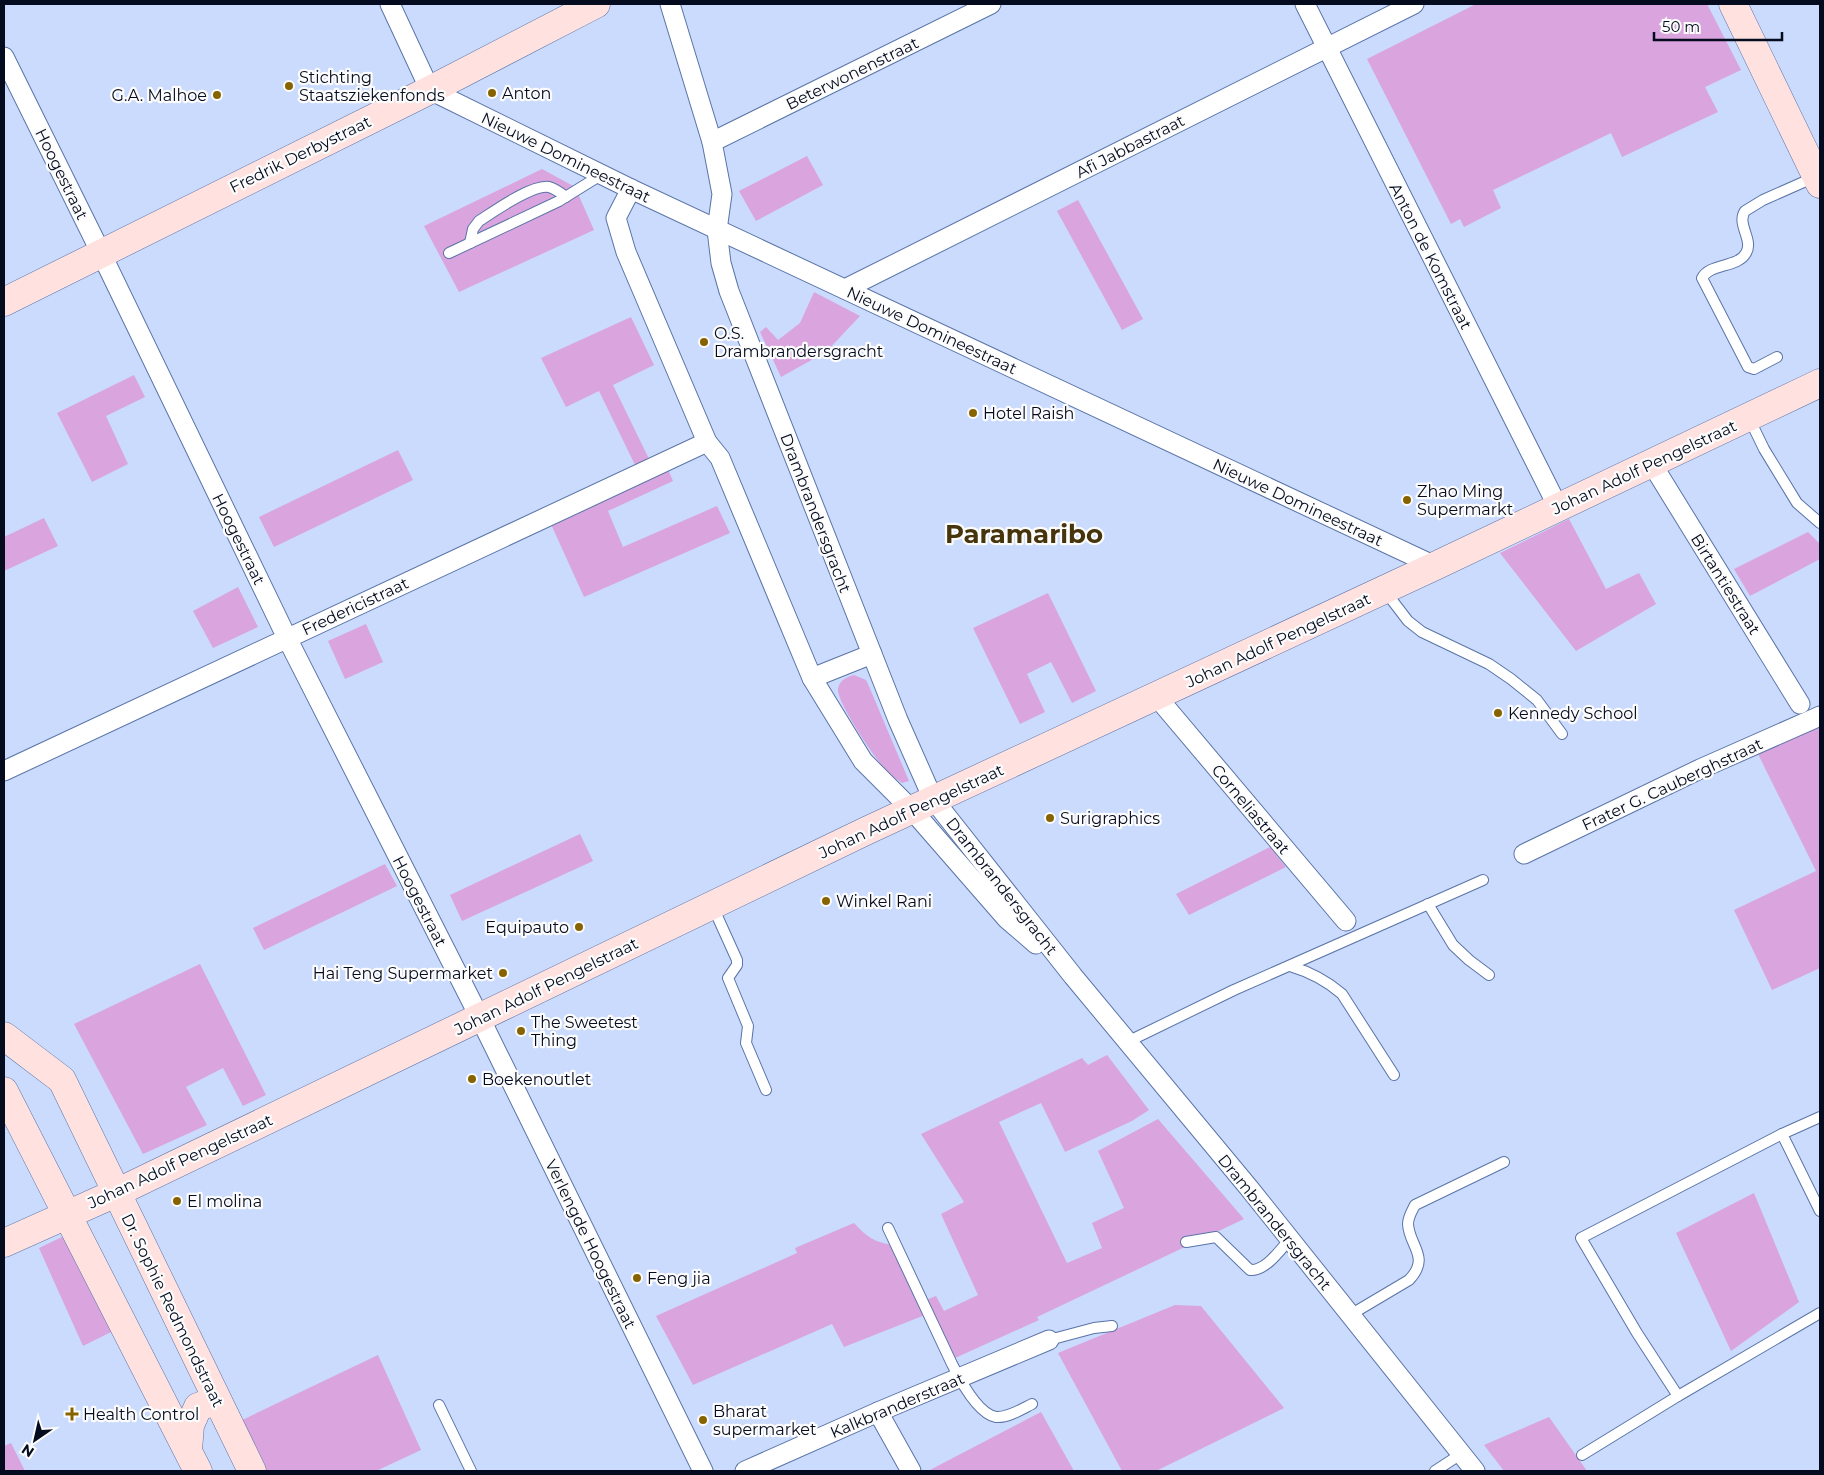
<svg xmlns="http://www.w3.org/2000/svg" width="1824" height="1475" font-family="Montserrat,sans-serif">
	<style>
		.green { fill: #daa4df }
		.lines { fill: none; stroke-linecap: round; stroke-linejoin: round }
		.lane-casing { stroke: #5a74a7; stroke-width: 12 }
		.street-casing { stroke: #5a74a7; stroke-width: 21 }
		.secondary-casing { stroke: #5a74a7; stroke-width: 29 }
		.lane { stroke: #fff; stroke-width: 10 }
		.street { stroke: #fff; stroke-width: 19 }
		.secondary { stroke: #ffe2e0; stroke-width: 28 }
		.poi-dot { fill: #876300; stroke: #fcfcfc; stroke-width: 2 }
		.labels { text-anchor: middle; stroke-width: 4.5; stroke-linejoin: round; paint-order: stroke }
		.street-label { font-size: 16px; fill: #040b1e; stroke: #fcfcfc }
		.poi-label { font-size: 16px; fill: #040b1e; stroke: #fcfcfc; text-anchor: start }
		.town-label { font-size: 26px; font-weight: bold; fill: #46340c; stroke: #fcfcfc }
	</style>
	<rect width="100%" height="100%" fill="#cadbfe"/>
	<!-- green -->
	<g class="green">
		<polygon points="1476,4 1707,4 1741,70 1705,87 1718,112 1622,157 1611,133 1493,190 1501,208 1464,227 1460,219 1451,224 1367,59"/>
		<polygon points="807,156 823,185 756,221 739,191"/>
		<polygon points="542,169 575,187 594,230 459,292 424,226"/>
		<polygon points="1078,200 1143,319 1122,330 1057,211"/>
		<polygon points="814,292 860,316 826,352 781,377 760,332 766,327 778,340 800,323"/>
		<polygon points="631,317 654,365 613,385 650,461 636,467 599,391 566,407 541,358"/>
		<polygon points="134,375 145,397 106,416 128,464 92,482 57,413"/>
		<polygon points="398,450 413,480 274,547 259,517"/>
		<polygon points="667,467 673,481 608,511 623,547 717,506 730,533 584,597 550,522"/>
		<polygon points="44,518 58,546 4,571 4,537"/>
		<polygon points="1569,519 1606,589 1639,573 1656,604 1576,651 1500,553"/>
		<polygon points="1808,532 1820,544 1820,559 1750,596 1734,569"/>
		<polygon points="238,587 258,627 213,648 193,611"/>
		<polygon points="1048,593 1096,691 1072,703 1051,662 1027,674 1045,712 1020,724 973,628"/>
		<polygon points="366,624 383,662 345,679 328,641"/>
		<path d="M854,675L866,680L868,684L909,781L902,783C897,779 891,776 887,771C877,762 836,701 838,689C839,680 847,677 854,675Z"/>
		<polygon points="1820,724 1820,968 1772,990 1734,910 1816,871 1757,752"/>
		<polygon points="580,834 593,861 462,921 450,895"/>
		<polygon points="1270,847 1286,867 1189,915 1176,894"/>
		<polygon points="385,864 397,886 264,950 253,928"/>
		<polygon points="200,964 266,1095 243,1106 223,1068 186,1087 207,1125 143,1154 74,1024"/>
		<polygon points="1107,1055 1149,1110 1132,1121 1065,1152 1041,1103 999,1122 1067,1263 1102,1248 1092,1223 1124,1208 1098,1151 1158,1119 1244,1219 1037,1317 1039,1320 955,1358 948,1346 926,1300 936,1296 944,1311 978,1295 941,1214 964,1202 921,1134 1082,1058 1088,1065"/>
		<polygon points="1754,1193 1799,1302 1731,1351 1676,1233"/>
		<path d="M854,1223C867,1237 874,1242 893,1245L925,1315L844,1347L832,1324L693,1385L656,1316L797,1253L795,1248Z"/>
		<polygon points="68,1234 115,1330 83,1346 39,1248"/>
		<polygon points="1175,1305 1201,1306 1284,1408 1156,1471 1122,1471 1058,1353"/>
		<polygon points="378,1355 421,1450 376,1471 263,1471 238,1422"/>
		<polygon points="1041,1412 1074,1471 928,1471"/>
		<polygon points="1549,1417 1587,1471 1504,1471 1484,1445"/>
		<polygon points="11,1443 25,1471 4,1471 4,1446"/>
	</g>
	<g class="lines">
		<defs>
			<g id="lane">
				<path d="M470,243L473,229L479,221C493,212 532,184 549,187C556,189 561,193 566,197"/>
				<polyline points="449,253 559,201 601,175"/>
				<path d="M1777,357L1754,369L1748,367L1702,278C1710,263 1738,268 1746,253C1754,240 1736,224 1745,211L1763,200L1815,177"/>
				<polyline points="1749,418 1764,449 1797,503 1820,523"/>
				<polyline points="1385,591 1408,621 1422,632 1489,664 1511,679 1537,700 1562,734"/>
				<polyline points="1428,904 1453,945 1469,960 1489,975"/>
				<polyline points="713,907 737,960 737,965 728,978 748,1026 746,1043 766,1090"/>
				<path d="M1290,966C1310,972 1326,980 1342,994L1394,1075"/>
				<polyline points="1127,1042 1234,990 1483,880"/>
				<polyline points="1782,1134 1820,1211"/>
				<path d="M888,1228L952,1364C960,1380 978,1414 996,1417C1008,1418 1022,1409 1032,1404"/>
				<path d="M1186,1242L1216,1237L1250,1270C1266,1271 1280,1250 1290,1239"/>
				<path d="M1350,1315L1409,1280C1431,1257 1409,1246 1408,1224C1408,1217 1412,1211 1415,1205L1504,1162"/>
				<polyline points="1049,1340 1094,1328 1112,1326"/>
				<polyline points="1678,1396 1637,1333 1581,1238 1782,1134 1820,1117"/>
				<polyline points="439,1405 471,1471"/>
				<polyline points="1582,1455 1678,1396 1820,1313"/>
				<polyline points="1435,1471 1461,1454"/>
			</g>
			<g id="street">
				<polyline points="390,4 430,90 631,189 1435,566"/>
				<polyline points="670,4 712,142 722,194 717,230 721,263 729,291 898,720 933,799 1073,976 1249,1188 1475,1471"/>
				<polyline points="1305,4 1558,507"/>
				<polyline points="4,57 101,253 287,638 480,1018 703,1471"/>
				<polyline points="712,142 991,4"/>
				<polyline points="631,189 616,218 626,252 707,442 720,458 812,678 863,761 912,810 1007,919 1036,944"/>
				<polyline points="845,289 1414,4"/>
				<polyline points="1652,464 1800,704"/>
				<polyline points="812,678 872,654"/>
				<polyline points="1157,697 1346,921"/>
				<polyline points="4,771 707,442"/>
				<polyline points="1524,854 1700,769 1820,716"/>
				<polyline points="878,1412 911,1471"/>
				<polyline points="745,1471 878,1412 1049,1340"/>
			</g>
			<g id="secondary">
				<polyline points="1733,4 1820,184"/>
				<polyline points="4,302 430,90 596,4"/>
				<polyline points="4,1036 62,1080 252,1471"/>
				<polyline points="4,1091 198,1471"/>
				<polyline points="4,1243 116,1193 866,831 1435,566 1820,383"/>
				<polyline points="188,1450 190,1425 198,1407 217,1400"/>
			</g>
		</defs>
		<!-- lane casing -->
		<use href="#lane" class="lane-casing"/>
		<!-- street casing -->
		<use href="#street" class="street-casing"/>
		<!-- secondary casing -->
		<use href="#secondary" class="secondary-casing"/>
		<!-- lane -->
		<use href="#lane" class="lane"/>
		<!-- street -->
		<use href="#street" class="street"/>
		<!-- secondary -->
		<use href="#secondary" class="secondary"/>
	</g>
	<!-- markers -->
	<g class="poi-dot">
		<circle cx="289" cy="86" r="5"/>
		<circle cx="492" cy="93" r="5"/>
		<circle cx="217" cy="95" r="5"/>
		<circle cx="704" cy="342" r="5"/>
		<circle cx="973" cy="413" r="5"/>
		<circle cx="1407" cy="500" r="5"/>
		<circle cx="1498" cy="713" r="5"/>
		<circle cx="1050" cy="818" r="5"/>
		<circle cx="826" cy="901" r="5"/>
		<circle cx="579" cy="927" r="5"/>
		<circle cx="503" cy="973" r="5"/>
		<circle cx="521" cy="1031" r="5"/>
		<circle cx="472" cy="1079" r="5"/>
		<circle cx="177" cy="1201" r="5"/>
		<circle cx="637" cy="1278" r="5"/>
		<path d="M69.5 1406.5h5v5h5v5h-5v5h-5v-5h-5v-5h5z"/>
		<circle cx="703" cy="1420" r="5"/>
	</g>
	<g class="labels">
		<!-- street labels -->
		<g class="street-label">
			<text transform="translate(852 73) rotate(-26)" y="6">Beterwonenstraat</text>
			<text transform="translate(1130 146) rotate(-27)" y="6">Afi Jabbastraat</text>
			<text transform="translate(300 154) rotate(-26)" y="6">Fredrik Derbystraat</text>
			<text transform="translate(566 157) rotate(26)" y="6">Nieuwe Domineestraat</text>
			<text transform="translate(62 174) rotate(64)" y="6">Hoogestraat</text>
			<text transform="translate(1431 256) rotate(63)" y="6">Anton de Komstraat</text>
			<text transform="translate(932 330) rotate(25)" y="6">Nieuwe Domineestraat</text>
			<text transform="translate(1644 467) rotate(-25)" y="6">Johan Adolf Pengelstraat</text>
			<text transform="translate(1298 502) rotate(25)" y="6">Nieuwe Domineestraat</text>
			<text transform="translate(816 513) rotate(69)" y="6">Drambrandersgracht</text>
			<text transform="translate(239 539) rotate(64)" y="6">Hoogestraat</text>
			<text transform="translate(1726 584) rotate(58)" y="6">Birtantiestraat</text>
			<text transform="translate(355 606) rotate(-25)" y="6">Fredericistraat</text>
			<text transform="translate(1278 640) rotate(-25)" y="6">Johan Adolf Pengelstraat</text>
			<text transform="translate(1672 784) rotate(-25)" y="6">Frater G. Cauberghstraat</text>
			<text transform="translate(1251 809) rotate(50)" y="6">Corneliastraat</text>
			<text transform="translate(911 811) rotate(-25)" y="6">Johan Adolf Pengelstraat</text>
			<text transform="translate(1002 886) rotate(52)" y="6">Drambrandersgracht</text>
			<text transform="translate(420 901) rotate(63)" y="6">Hoogestraat</text>
			<text transform="translate(546 986) rotate(-26)" y="6">Johan Adolf Pengelstraat</text>
			<text transform="translate(180 1161) rotate(-25)" y="6">Johan Adolf Pengelstraat</text>
			<text transform="translate(1275 1222) rotate(51)" y="6">Drambrandersgracht</text>
			<text transform="translate(591 1244) rotate(64)" y="6">Verlengde Hoogestraat</text>
			<text transform="translate(173 1310) rotate(64)" y="6">Dr. Sophie Redmondstraat</text>
			<text transform="translate(897 1405) rotate(-23)" y="6">Kalkbranderstraat</text>
		</g>
		<!-- poi labels -->
		<g class="poi-label">
			<text x="299" y="83">Stichting<tspan x="299" dy="18">Staatsziekenfonds</tspan></text>
			<text x="502" y="99">Anton</text>
			<text x="207" y="101" text-anchor="end">G.A. Malhoe</text>
			<text x="714" y="339">O.S.<tspan x="714" dy="18">Drambrandersgracht</tspan></text>
			<text x="983" y="419">Hotel Raish</text>
			<text x="1417" y="497">Zhao Ming<tspan x="1417" dy="18">Supermarkt</tspan></text>
			<text x="1508" y="719">Kennedy School</text>
			<text x="1060" y="824">Surigraphics</text>
			<text x="836" y="907">Winkel Rani</text>
			<text x="569" y="933" text-anchor="end">Equipauto</text>
			<text x="493" y="979" text-anchor="end">Hai Teng Supermarket</text>
			<text x="531" y="1028">The Sweetest<tspan x="531" dy="18">Thing</tspan></text>
			<text x="482" y="1085">Boekenoutlet</text>
			<text x="187" y="1207">El molina</text>
			<text x="647" y="1284">Feng jia</text>
			<text x="713" y="1417">Bharat<tspan x="713" dy="18">supermarket</tspan></text>
			<text x="83" y="1420">Health Control</text>
		</g>
		<!-- town labels -->
		<g class="town-label">
			<text x="1024" y="543">Paramaribo</text>
		</g>
	</g>
	<!-- border -->
	<rect width="1824" height="1475" fill="none" stroke="#040b1e" stroke-width="10"/>
	<!-- north arrow -->
	<g transform="translate(35 1440) rotate(214)" stroke="#fcfcfc" stroke-width="4" paint-order="stroke">
	<path d="M0-4L9 19L0 12L-9 19Z" fill="#040b1e"/>
	<text y="-8" font-size="14" font-weight="bold" text-anchor="middle" fill="#040b1e">N</text>
	</g>
	<!-- scale -->
	<path d="M1654 32v8h128v-8" fill="none" stroke="#040b1e" stroke-width="2.5"/>
	<text x="1662" y="32" font-size="15" fill="#040b1e" stroke="#fcfcfc" stroke-width="4" paint-order="stroke">50 m</text>
</svg>
